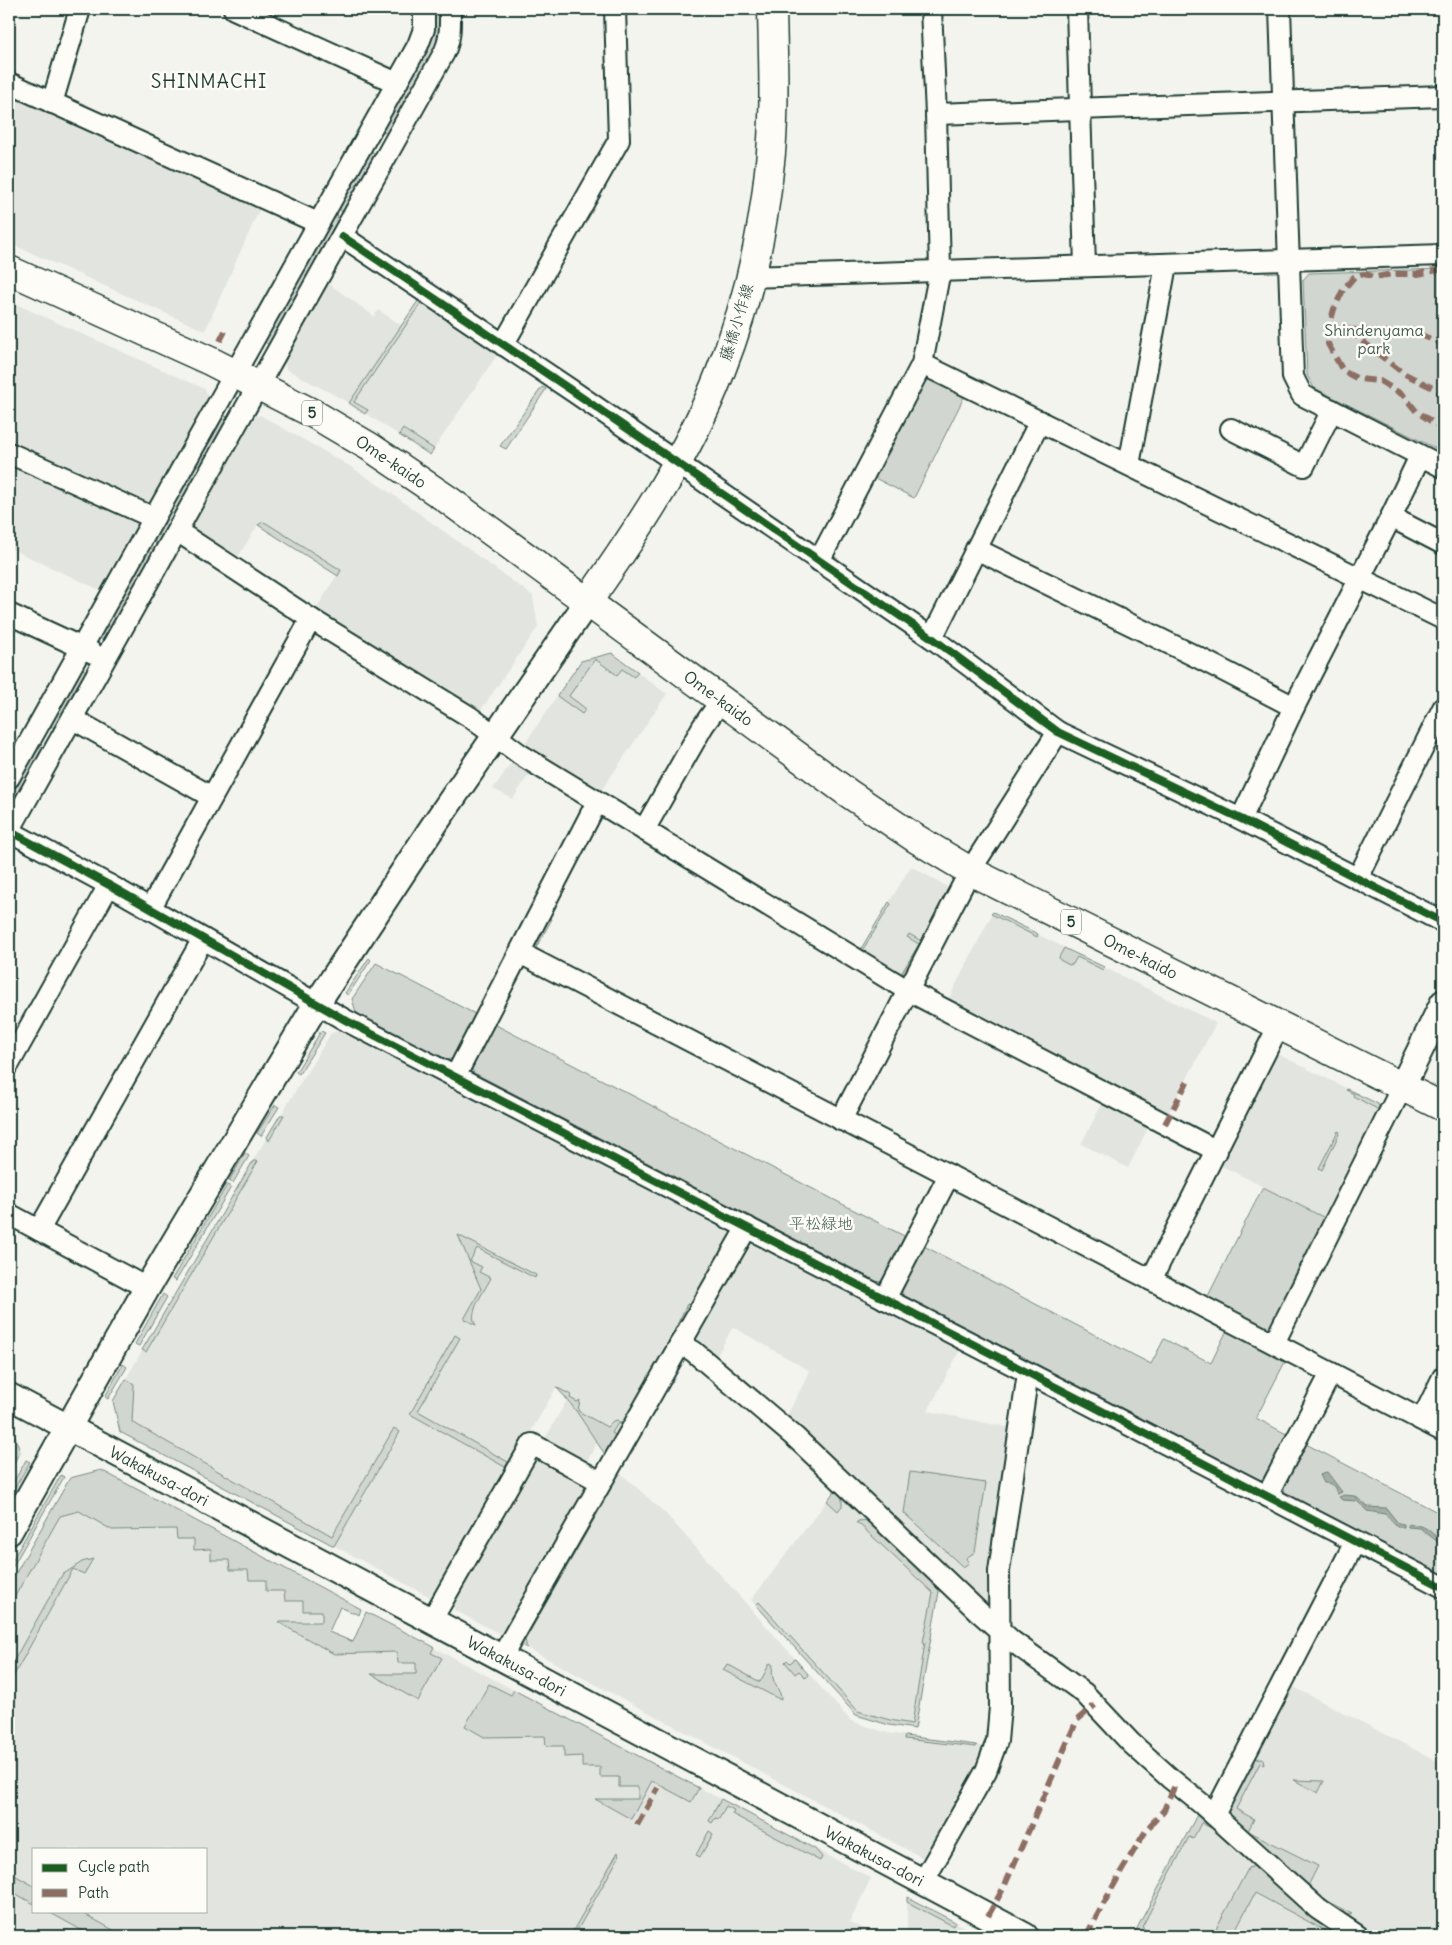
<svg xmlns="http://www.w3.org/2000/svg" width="1452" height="1945" font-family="Delius,'Klee One',sans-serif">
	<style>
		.built { fill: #e2e5df }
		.green { fill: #d1d6d1; stroke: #788a82 }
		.water { fill: #a3aea7; stroke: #6e8179 }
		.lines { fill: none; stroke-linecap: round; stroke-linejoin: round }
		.minor-casing { stroke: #1f3d34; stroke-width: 24 }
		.tertiary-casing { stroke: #1f3d34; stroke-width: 29 }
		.secondary-casing { stroke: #1f3d34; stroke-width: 31 }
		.primary-casing { stroke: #1f3d34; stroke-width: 31 }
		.minor { stroke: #fdfcf7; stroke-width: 20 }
		.tertiary { stroke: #fdfcf7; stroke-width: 25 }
		.secondary { stroke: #fdfcf7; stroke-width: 28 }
		.primary { stroke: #fdfcf7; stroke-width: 28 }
		.quiet { stroke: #8d6e63; stroke-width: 6; stroke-dasharray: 12 6; stroke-linecap: butt }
		.cycleway-casing { stroke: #fdfcf7; stroke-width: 11 }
		.cycleway { stroke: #1b5e20; stroke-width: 8 }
		.labels { text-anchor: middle; stroke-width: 5; stroke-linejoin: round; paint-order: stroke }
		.shield { fill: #fdfcf7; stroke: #62766e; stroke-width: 1 }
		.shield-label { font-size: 15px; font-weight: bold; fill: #1f3d34 }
		.street-label { font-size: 16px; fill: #1f3d34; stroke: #fdfcf7 }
		.park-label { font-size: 16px; fill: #435c53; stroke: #fdfcf7 }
		.quarter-label { font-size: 19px; letter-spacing: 1px; fill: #1f3d34; stroke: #fdfcf7 }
	</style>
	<rect width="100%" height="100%" fill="#f4f4ef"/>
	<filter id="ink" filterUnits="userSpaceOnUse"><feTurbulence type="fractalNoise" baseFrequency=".02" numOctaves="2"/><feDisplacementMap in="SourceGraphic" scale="10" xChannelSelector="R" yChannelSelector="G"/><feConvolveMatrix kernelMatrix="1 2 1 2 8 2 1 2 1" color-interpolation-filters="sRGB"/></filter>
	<g filter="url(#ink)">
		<!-- built -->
		<g class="built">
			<polygon points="9,93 261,206 205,331 9,243"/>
			<polygon points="328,283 374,316 379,310 401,325 420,298 499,352 430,455 349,403 286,369 284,362"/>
			<polygon points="9,301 205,389 209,399 151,502 142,504 9,445"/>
			<polygon points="260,415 348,465 391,493 533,596 538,627 481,710 474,710 315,611 337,575 258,525 236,560 193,532 193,524 253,417"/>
			<polygon points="9,463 135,519 138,527 102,591 9,548"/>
			<polygon points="612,653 667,694 599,794 527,750 525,743 581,661"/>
			<polygon points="519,762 532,770 513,799 493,789 511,763"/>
			<polygon points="911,866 946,886 948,894 907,975 900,977 859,952"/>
			<polygon points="993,912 1216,1023 1167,1117 947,1002"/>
			<polygon points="344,1029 731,1229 733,1235 607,1457 597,1443 584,1466 543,1442 567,1400 556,1388 437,1595 430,1597 120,1432 113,1401 255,1157 331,1033"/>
			<polygon points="1280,1055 1378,1104 1381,1112 1327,1219 1218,1164 1271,1057"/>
			<polygon points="1104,1100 1150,1124 1128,1168 1081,1144"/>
			<polygon points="755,1241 961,1348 928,1411 1012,1428 991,1604 984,1607 785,1419 810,1371 733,1327 715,1359 696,1343 694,1336 746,1244"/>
			<polygon points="539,1456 585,1483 588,1491 507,1632 500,1634 454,1610 452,1602 533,1458"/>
			<polygon points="616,1469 666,1514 851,1721 888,1733 987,1747 929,1855 921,1857 523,1646 521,1638"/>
			<polygon points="101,1470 361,1609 359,1615 340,1607 329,1632 353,1642 366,1612 871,1878 850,1922 880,1936 124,1936 79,1911 206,1911 206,1849 34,1849 34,1886 9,1872 9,1585 70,1478"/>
			<polygon points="836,1489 940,1586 915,1729 889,1725 856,1715 751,1600"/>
			<polygon points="1290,1685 1443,1764 1443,1936 1374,1936 1321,1900 1228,1817 1226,1807"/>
			<polygon points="1199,1811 1342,1936 1133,1936"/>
			<polygon points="9,1890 34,1904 34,1911 47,1911 92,1936 9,1936"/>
			<polygon points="907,1897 981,1936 907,1936"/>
		</g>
		<!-- green -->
		<g class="green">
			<polygon points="430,9 445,9 445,34 391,136 378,129"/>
			<polygon points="367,149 380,156 348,214 342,216 341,210 334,206"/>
			<polygon points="337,212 338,218 344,221 272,345 267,344 263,340 330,214"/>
			<polygon points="1443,269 1443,452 1314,388 1307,375 1303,280 1309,273"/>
			<polygon points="420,298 423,300 354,402 368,410 365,414 349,403"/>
			<polygon points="925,374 965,395 914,498 869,475"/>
			<polygon points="542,387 546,389 506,449 500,446"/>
			<polygon points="222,415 228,417 229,420 163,545 156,546 155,541 149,537"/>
			<polygon points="403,429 434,449 430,455 399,435"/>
			<polygon points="263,522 266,523 341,570 338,576 258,525"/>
			<polygon points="151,543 152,549 159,553 107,640 101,639 98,635"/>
			<polygon points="612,653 638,672 634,677 622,669 617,675 595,659 569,696 586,709 582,714 557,696 581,661"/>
			<polygon points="79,668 88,671 59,731 46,723"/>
			<polygon points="35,743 48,750 9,820 9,789"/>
			<polygon points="889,902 891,904 862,951 901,974 919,944 907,937 909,934 920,940 922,943 907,975 900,977 859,952"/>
			<polygon points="993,912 1038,934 1037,937 991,914"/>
			<polygon points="547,916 552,919 536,948 548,956 546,959 535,953 533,945"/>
			<polygon points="1064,948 1104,967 1103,970 1077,957 1073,964 1069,965 1060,960 1059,957"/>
			<polygon points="369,958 371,960 348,995 345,993"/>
			<polygon points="376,963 479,1016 457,1057 448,1060 439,1055 437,1058 401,1040 402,1036 375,1023 391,1031 389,1034 358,1018 360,1015 356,1012 352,999"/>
			<polygon points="492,1023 908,1238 887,1280 878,1282 474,1073 470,1065"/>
			<polygon points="321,1031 325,1033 299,1074 296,1072"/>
			<polygon points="1347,1089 1378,1104 1381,1112 1368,1132 1379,1110 1353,1096 1354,1094 1346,1090"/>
			<polygon points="275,1105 279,1107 261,1136 257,1133"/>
			<polygon points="280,1115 284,1115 269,1141 267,1137"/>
			<polygon points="1338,1131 1340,1132 1322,1170 1319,1168"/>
			<polygon points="245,1153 249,1156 233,1183 229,1181"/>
			<polygon points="253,1161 258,1161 146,1352 142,1350"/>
			<polygon points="227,1185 231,1187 176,1281 172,1279"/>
			<polygon points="1263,1187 1327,1219 1273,1328 1265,1331 1206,1300"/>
			<path d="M458,1235L536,1275L535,1278L477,1248L470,1261L482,1267L479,1272L491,1278C485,1290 467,1313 476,1325L464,1319L481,1289Z"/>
			<polygon points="922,1245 1151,1364 1164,1339 1211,1363 1228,1328 1287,1358 1256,1418 1290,1436 1269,1477 1260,1480 1227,1463 1254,1478 1253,1480 1220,1463 1221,1460 1192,1445 1208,1454 1206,1456 1174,1439 1176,1436 903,1295 900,1286"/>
			<polygon points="163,1294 167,1297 139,1346 135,1344"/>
			<polygon points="687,1304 692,1306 667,1351 664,1352"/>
			<polygon points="455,1335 460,1338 418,1411 508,1462 505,1467 410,1414"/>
			<polygon points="123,1364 127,1367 108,1399 105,1397"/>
			<polygon points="126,1379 134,1384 132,1422 332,1536 394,1428 400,1432 334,1546 120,1432 113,1401"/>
			<path d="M556,1387L571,1395L570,1398L577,1402L580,1400L578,1411L607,1427L613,1421L617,1420L625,1426L618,1423L612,1433L618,1437L607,1457C590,1434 577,1408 556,1387Z"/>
			<polygon points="9,1424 12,1426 20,1452 9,1471"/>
			<polygon points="1304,1443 1443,1515 1443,1578 1292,1500 1293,1497 1285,1492 1282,1484"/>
			<polygon points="26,1460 30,1462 9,1498 9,1490"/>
			<polygon points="101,1470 361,1609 359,1615 340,1607 329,1632 353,1642 366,1612 434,1647 431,1653 442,1658 418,1701 371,1674 416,1674 416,1663 398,1663 397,1652 334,1654 278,1622 322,1622 322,1611 303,1611 303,1601 285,1601 284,1591 266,1591 266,1580 249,1580 248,1570 230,1570 229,1560 211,1560 211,1549 194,1550 194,1539 177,1539 176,1529 112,1530 79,1511 60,1516 9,1607 9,1585 70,1478"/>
			<polygon points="910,1472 986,1483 975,1552 966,1558 969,1563 963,1567 904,1513"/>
			<polygon points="61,1475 64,1477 9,1573 9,1566"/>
			<polygon points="836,1489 842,1495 842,1506 838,1511 827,1501"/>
			<polygon points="599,1499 604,1502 525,1640 527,1648 523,1646 521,1638"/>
			<polygon points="869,1520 940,1586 915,1729 889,1725 856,1715 756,1605 759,1602 858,1711 890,1720 912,1724 925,1643 923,1642 933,1593 858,1523 856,1523 858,1521"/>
			<polygon points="93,1559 84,1574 73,1569 9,1684 9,1669 62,1575 82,1562"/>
			<polygon points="795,1659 808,1674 806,1678 799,1671 795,1674 785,1662 787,1660 790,1663"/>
			<path d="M770,1663L773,1665C769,1684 782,1689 781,1700L723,1670L727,1664L760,1682Z"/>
			<polygon points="489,1684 511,1695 514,1690 699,1788 691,1802 652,1781 631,1819 595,1799 638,1799 638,1787 619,1787 619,1777 600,1777 600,1767 582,1767 582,1756 564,1757 564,1746 546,1746 545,1736 484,1737 465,1726"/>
			<polygon points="905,1736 977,1745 976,1747 904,1739"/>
			<polygon points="1263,1758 1264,1765 1260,1763 1236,1809 1254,1819 1248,1831 1318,1866 1307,1888 1228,1817 1226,1807 1251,1759"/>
			<polygon points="1294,1780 1323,1781 1324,1781 1318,1793"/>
			<polygon points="721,1799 815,1849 822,1857 820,1861 732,1814 734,1810 726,1806 719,1819 715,1818 712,1823 709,1821"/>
			<polygon points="1199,1811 1213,1825 1211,1828 1201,1823 1193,1839 1189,1837 1142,1927 1145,1929 1141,1936 1133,1936"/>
			<polygon points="709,1831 713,1834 700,1857 696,1855"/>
			<polygon points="618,1852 619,1857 574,1936 570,1936"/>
			<polygon points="1254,1863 1337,1933 1335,1936 1255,1893 1232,1936 1219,1929 1216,1936 1212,1936 1249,1867 1251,1868"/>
			<polygon points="9,1872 34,1886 34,1904 9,1890"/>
			<polygon points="1313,1894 1352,1914 1344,1916"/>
			<polygon points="907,1897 955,1922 953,1926 907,1902"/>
			<polygon points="47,1911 79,1911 124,1936 92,1936"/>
		</g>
		<!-- water -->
		<g class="water">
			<path d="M1327,1472L1342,1492L1337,1494C1335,1486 1332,1483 1324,1483L1320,1475L1322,1473Z"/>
			<polygon points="1344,1495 1355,1496 1368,1507 1386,1508 1398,1523 1404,1524 1404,1527 1397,1527 1385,1514 1367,1511 1357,1501 1342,1500 1339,1497"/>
			<path d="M1408,1524C1427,1524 1429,1532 1443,1542V1546L1420,1528L1408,1527Z"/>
		</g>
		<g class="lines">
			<defs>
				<g id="minor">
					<polyline points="234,9 397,83"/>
					<polyline points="1077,9 1085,266"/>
					<polyline points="1280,9 1293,377 1302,395 1443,467"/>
					<polyline points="9,83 318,223"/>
					<polyline points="52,103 80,9"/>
					<polyline points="936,114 1443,96"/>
					<polyline points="342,236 574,392 932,638 1058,732 1241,819 1443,922"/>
					<polyline points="751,277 1443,255"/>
					<polyline points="503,345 619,140 615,9"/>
					<polyline points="922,364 1443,619"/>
					<polyline points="1231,429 1304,466 1332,410"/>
					<polyline points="9,453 154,518"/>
					<polyline points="1129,465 1166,265"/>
					<polyline points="1391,517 1443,544"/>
					<polyline points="177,531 311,619 470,717 521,755 907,990 1217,1151"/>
					<polyline points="976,549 1201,659 1294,707"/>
					<polyline points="819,561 922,364 940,270 936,114 931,9"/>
					<polyline points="9,614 93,653"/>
					<polyline points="932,638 1040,421"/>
					<polyline points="73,719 212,797"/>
					<polyline points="9,778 418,45 424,29 424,9"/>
					<polyline points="1241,819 1294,707 1391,517 1420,456"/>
					<polyline points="644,830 703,726 721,701"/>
					<polyline points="9,831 109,885 347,1021 1443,1587"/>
					<path d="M9,831L444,53C451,39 450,25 450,9"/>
					<polyline points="1358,878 1443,708"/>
					<polyline points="150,909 311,619"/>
					<polyline points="520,953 1443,1431"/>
					<polyline points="9,1064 109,885"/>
					<polyline points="455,1077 597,802"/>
					<polyline points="841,1120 970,871 1058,732"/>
					<polyline points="9,1214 147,1288"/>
					<polyline points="39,1230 203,939"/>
					<polyline points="1151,1280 1279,1025"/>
					<polyline points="885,1299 949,1175"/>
					<polyline points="1274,1343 1402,1087"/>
					<polyline points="680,1344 693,1351 796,1438 980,1613 1012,1641 1084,1693 1131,1743 1171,1779 1203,1805 1318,1909 1358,1936"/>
					<polyline points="1422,1420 1443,1377"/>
					<polyline points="1267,1496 1331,1373"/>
					<polyline points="431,1621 532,1444 601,1482"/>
					<polyline points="501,1658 747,1227"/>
					<polyline points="1214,1815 1355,1542"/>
					<polyline points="923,1882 986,1771 997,1741 1000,1707 999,1571 1028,1373"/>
				</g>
				<g id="tertiary">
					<polyline points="1402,1087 1443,1003"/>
					<path id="s1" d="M9,1396L1025,1936"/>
					<polyline points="9,1532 147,1288 317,1003 432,828 588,601"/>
				</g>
				<path id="secondary" d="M588,601C638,530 688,455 720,373C746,308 762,240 769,171C776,117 773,63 772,9"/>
				<g id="primary">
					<path id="s2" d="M9,270L210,361L314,414L370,447L447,499L848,793L915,838L970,871L1443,1107"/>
				</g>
			</defs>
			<!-- minor casing -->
			<use href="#minor" class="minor-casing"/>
			<!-- tertiary casing -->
			<use href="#tertiary" class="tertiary-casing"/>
			<!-- secondary casing -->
			<use href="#secondary" class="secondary-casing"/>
			<!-- primary casing -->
			<use href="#primary" class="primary-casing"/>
			<!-- minor -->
			<use href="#minor" class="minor"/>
			<!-- tertiary -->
			<use href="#tertiary" class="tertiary"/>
			<!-- secondary -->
			<use href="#secondary" class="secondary"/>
			<!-- primary -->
			<use href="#primary" class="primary"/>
			<!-- quiet -->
			<g class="quiet">
				<polyline points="1443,269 1418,274 1392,274 1376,277 1364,274 1354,277 1343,290 1334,309 1329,328 1328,344 1343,371 1358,379 1380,381 1403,395 1417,412 1443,429"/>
				<polyline points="1329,328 1421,335 1443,344"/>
				<polyline points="1348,330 1403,373 1443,393"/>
				<polyline points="220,341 225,331"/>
				<polyline points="1165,1124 1186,1084 1189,1086"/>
				<polyline points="637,1825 658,1788"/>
				<polyline points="988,1916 1004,1887 1077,1720 1095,1705"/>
				<polyline points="1086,1936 1122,1870 1147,1829 1164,1810 1176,1783"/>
			</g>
			<defs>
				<g id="cycleway">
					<polyline points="342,236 574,392 932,638 1058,732 1241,819 1443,922"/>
					<polyline points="9,831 109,885 347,1021 1443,1587"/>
				</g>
			</defs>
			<!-- cycleway casing -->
			<use href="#cycleway" class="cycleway-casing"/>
			<!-- cycleway -->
			<use href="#cycleway" class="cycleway"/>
		</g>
	</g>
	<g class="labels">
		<!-- shield labels -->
		<g class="shield">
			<rect x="302" y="400.5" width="20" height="25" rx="4"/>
			<rect x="1061" y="909.5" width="20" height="25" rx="4"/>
		</g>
		<g class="shield-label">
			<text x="312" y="418">5</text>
			<text x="1071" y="927">5</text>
		</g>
		<!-- street labels -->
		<g class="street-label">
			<text transform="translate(736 322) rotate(-73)" y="6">藤橋小作線</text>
			<text dy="6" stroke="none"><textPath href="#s2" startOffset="428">Ome-kaido</textPath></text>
			<text dy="6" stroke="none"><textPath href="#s2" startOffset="832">Ome-kaido</textPath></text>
			<text dy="6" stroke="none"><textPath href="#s2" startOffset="1328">Ome-kaido</textPath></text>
			<text dy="6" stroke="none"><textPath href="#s1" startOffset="170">Wakakusa-dori</textPath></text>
			<text dy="6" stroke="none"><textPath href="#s1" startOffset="575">Wakakusa-dori</textPath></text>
			<text dy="6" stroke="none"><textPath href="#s1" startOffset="980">Wakakusa-dori</textPath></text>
		</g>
		<!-- park labels -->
		<g class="park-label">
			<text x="1374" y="336">Shindenyama<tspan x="1374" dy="18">park</tspan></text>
			<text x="821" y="1229">平松緑地</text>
		</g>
		<!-- quarter labels -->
		<g class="quarter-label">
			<text x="209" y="88">SHINMACHI</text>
		</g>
	</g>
	<!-- margin -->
	<rect width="1452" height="1945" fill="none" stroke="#fdfcf7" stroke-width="30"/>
	<rect x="15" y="15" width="1422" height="1915" fill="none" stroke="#1f3d34" stroke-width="2" filter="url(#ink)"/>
	<!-- legend -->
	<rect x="32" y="1848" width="175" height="65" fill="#fdfcf7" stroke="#a4b0a9"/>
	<rect x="42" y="1864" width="25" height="8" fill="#1b5e20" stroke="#a4b0a9"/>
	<text x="78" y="1872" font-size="15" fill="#1f3d34">Cycle path</text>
	<rect x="42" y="1889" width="25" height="8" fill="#8d6e63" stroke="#a4b0a9"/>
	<text x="78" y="1898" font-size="15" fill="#1f3d34">Path</text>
</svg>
